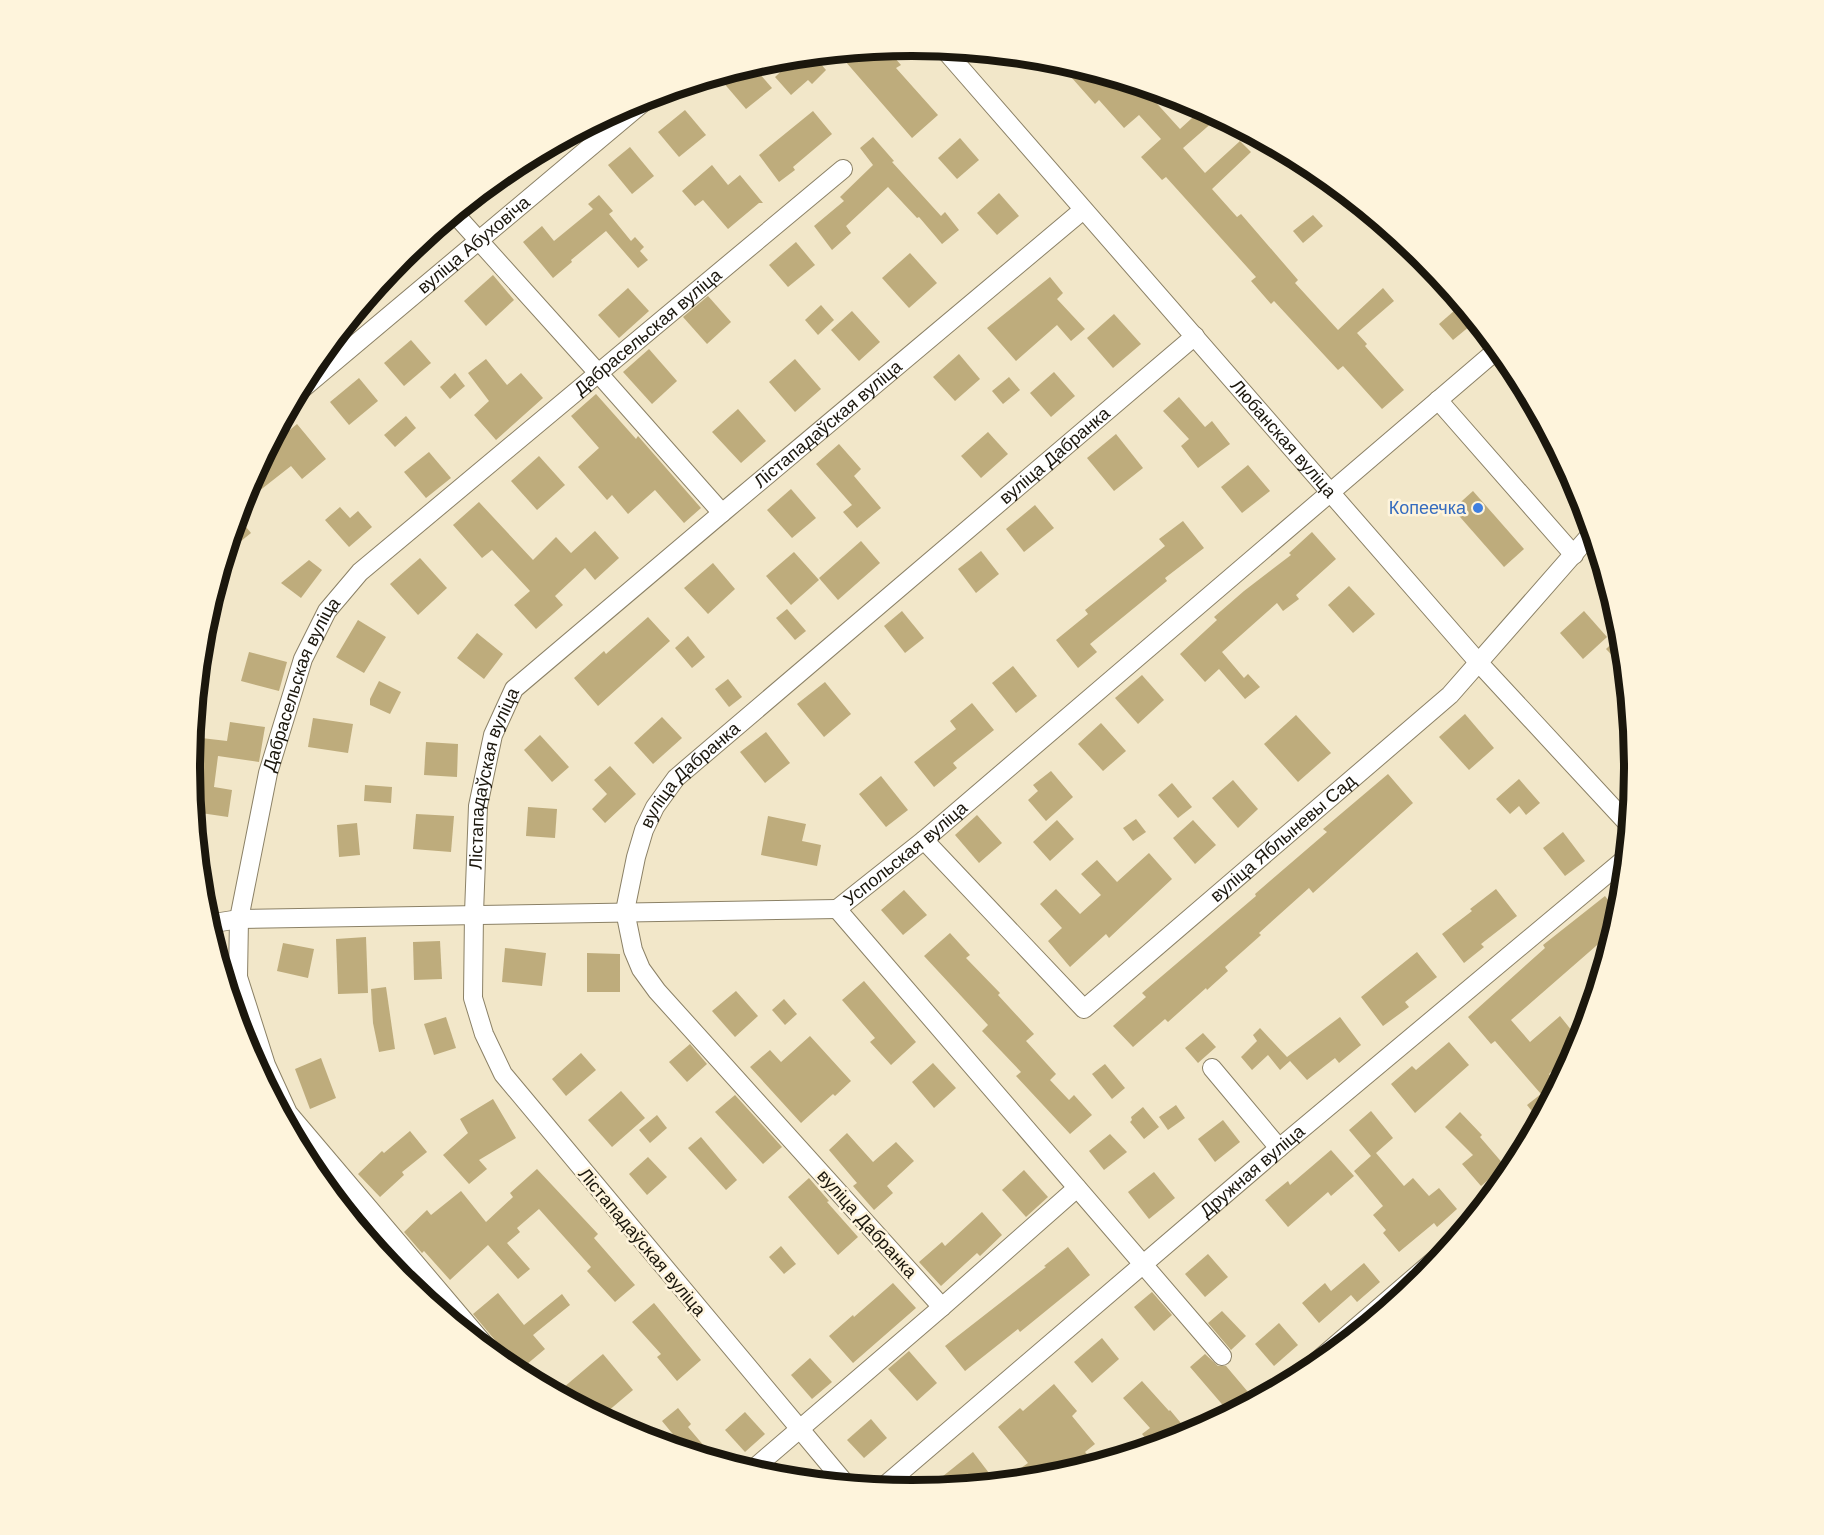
<svg xmlns="http://www.w3.org/2000/svg" width="1824" height="1535" font-family="Helvetica,sans-serif">
	<style>
		.building { fill: #beac7c }
		.lines { fill: none; stroke-linecap: round; stroke-linejoin: round }
		.minor-casing { stroke: #8b8166; stroke-width: 20 }
		.minor { stroke: #fff; stroke-width: 18 }
		.shop-dot { fill: #3f7fe0; stroke: #fef4dc; stroke-width: 2 }
		.labels { text-anchor: middle; stroke-width: 5; stroke-linejoin: round; paint-order: stroke }
		.street-label { font-size: 18px; fill: #1b170d; stroke: #fef4dc }
		.shop-label { font-size: 18px; fill: #366cbe; stroke: #fef4dc; text-anchor: end }
		.rim { fill: none; stroke: #1b170d; stroke-width: 8 }
	</style>
	<rect width="100%" height="100%" fill="#f2e7c9"/>
	<!-- building -->
	<g class="building">
		<polygon points="886,48 901,65 896,68 938,115 912,138 845,61 856,51"/>
		<polygon points="811,55 813,55 826,70 812,84 808,80 791,95 775,77 789,64 794,70"/>
		<polygon points="1056,60 1141,86 1180,129 1203,108 1214,121 1183,148 1205,173 1240,141 1251,152 1212,189 1237,217 1241,214 1298,280 1295,283 1338,330 1383,288 1394,301 1357,333 1367,344 1365,346 1404,390 1382,409 1343,366 1338,370 1274,301 1271,304 1251,281 1256,277 1166,177 1162,180 1141,157 1161,139 1139,115 1124,128 1099,100 1095,104"/>
		<polygon points="752,65 772,88 746,109 722,81 735,70"/>
		<polygon points="685,110 706,135 679,157 658,132"/>
		<polygon points="813,111 832,134 793,167 795,170 779,182 759,155"/>
		<polygon points="873,137 894,161 892,162 941,216 945,212 959,230 942,244 919,217 917,218 888,187 846,226 851,233 832,250 814,226 844,201 840,197 873,165 860,148"/>
		<polygon points="960,138 979,160 957,179 938,158"/>
		<polygon points="630,147 654,176 632,194 608,165"/>
		<polygon points="712,165 728,185 740,175 763,203 759,203 728,229 703,200 695,206 682,191"/>
		<polygon points="999,193 1019,216 997,235 977,213"/>
		<polygon points="599,195 613,211 609,214 631,241 635,237 644,247 640,251 648,260 638,268 606,231 571,260 572,262 553,278 523,242 542,226 554,241 593,209 588,204"/>
		<polygon points="1313,215 1323,226 1303,243 1293,231"/>
		<polygon points="796,242 815,265 788,287 769,265"/>
		<polygon points="910,253 937,283 909,308 882,278"/>
		<polygon points="493,275 514,300 486,326 464,301"/>
		<polygon points="1050,277 1063,293 1057,299 1085,329 1071,341 1057,325 1016,361 987,328"/>
		<polygon points="628,288 649,311 619,338 598,315"/>
		<polygon points="708,296 731,322 707,344 683,317"/>
		<polygon points="1462,304 1476,321 1453,340 1439,324"/>
		<polygon points="821,305 834,320 818,335 805,320"/>
		<polygon points="852,311 880,342 859,361 831,330"/>
		<polygon points="1114,314 1141,344 1113,368 1087,338"/>
		<polygon points="411,340 431,363 404,386 384,363"/>
		<polygon points="649,349 677,381 652,404 623,372"/>
		<polygon points="959,354 980,379 955,401 933,377"/>
		<polygon points="486,359 507,385 521,373 543,398 496,440 474,415 489,401 468,373"/>
		<polygon points="795,359 821,389 795,412 769,382"/>
		<polygon points="1054,372 1075,396 1051,417 1030,393"/>
		<polygon points="455,373 465,386 450,399 440,387"/>
		<polygon points="1009,377 1020,390 1003,404 992,391"/>
		<polygon points="359,378 378,401 349,425 330,402"/>
		<polygon points="596,394 636,439 638,436 701,508 684,523 655,490 628,514 612,495 607,500 578,467 599,448 571,416"/>
		<polygon points="1179,397 1205,427 1212,421 1230,444 1198,468 1181,446 1189,439 1163,411"/>
		<polygon points="738,409 766,441 741,463 712,432"/>
		<polygon points="406,416 416,428 395,447 384,435"/>
		<polygon points="297,424 326,459 302,479 291,466 254,495 247,487 267,449"/>
		<polygon points="988,432 1008,454 981,478 961,456"/>
		<polygon points="1116,434 1143,468 1114,491 1087,458"/>
		<polygon points="839,444 861,469 854,476 881,508 857,528 843,512 852,505 816,464"/>
		<polygon points="429,452 451,478 426,498 404,472"/>
		<polygon points="539,456 565,485 537,510 511,481"/>
		<polygon points="1248,465 1270,491 1242,513 1221,487"/>
		<polygon points="791,489 816,518 792,538 767,510"/>
		<polygon points="1473,491 1524,549 1504,567 1453,509"/>
		<polygon points="479,502 533,560 556,537 571,553 595,531 619,558 595,580 585,568 555,596 563,605 536,629 514,605 530,591 492,550 482,558 453,525"/>
		<polygon points="1035,505 1054,528 1024,552 1006,529"/>
		<polygon points="340,507 350,518 358,511 372,527 349,547 325,520"/>
		<polygon points="237,516 251,533 225,554 234,525"/>
		<polygon points="1183,521 1204,548 1165,578 1167,581 1090,644 1097,652 1078,668 1056,640 1088,614 1085,610 1165,546 1159,539"/>
		<polygon points="1312,532 1336,559 1296,595 1299,599 1283,611 1277,603 1222,652 1244,678 1248,674 1260,687 1245,699 1219,669 1205,682 1180,654 1217,620 1214,617 1244,591 1291,555 1289,553"/>
		<polygon points="861,541 880,563 838,600 819,578"/>
		<polygon points="981,551 999,574 976,593 958,569"/>
		<polygon points="794,552 819,580 791,605 766,576"/>
		<polygon points="420,558 447,588 418,615 390,584"/>
		<polygon points="309,560 322,570 301,598 281,583"/>
		<polygon points="713,563 735,589 708,614 684,588"/>
		<polygon points="1349,586 1375,614 1353,633 1328,605"/>
		<polygon points="787,609 806,631 795,640 776,618"/>
		<polygon points="902,611 924,638 905,653 884,626"/>
		<polygon points="1584,611 1607,637 1583,659 1560,633"/>
		<polygon points="648,617 670,641 598,706 574,678 604,651 606,654"/>
		<polygon points="358,620 386,637 364,673 336,657"/>
		<polygon points="477,633 503,654 484,679 457,658"/>
		<polygon points="1621,635 1623,647 1625,669 1606,649"/>
		<polygon points="688,636 705,657 692,668 675,648"/>
		<polygon points="249,652 287,662 279,691 241,681"/>
		<polygon points="1013,666 1037,696 1016,713 992,683"/>
		<polygon points="1142,675 1164,700 1138,724 1115,698"/>
		<polygon points="728,679 742,697 729,707 715,689"/>
		<polygon points="379,681 401,692 390,714 370,705 370,699"/>
		<polygon points="825,682 851,714 824,737 797,704"/>
		<polygon points="972,703 994,730 953,763 957,768 934,787 914,762 956,729 950,721"/>
		<polygon points="1465,714 1494,748 1469,770 1439,737"/>
		<polygon points="1296,715 1331,753 1298,782 1264,744"/>
		<polygon points="662,717 682,738 653,764 634,743"/>
		<polygon points="313,718 353,724 348,753 308,747"/>
		<polygon points="230,722 265,727 259,762 218,756 214,787 232,790 228,817 194,812 190,767 193,737 227,741"/>
		<polygon points="1101,723 1126,751 1103,771 1078,744"/>
		<polygon points="766,732 790,763 765,783 740,752"/>
		<polygon points="540,735 569,767 552,782 524,750"/>
		<polygon points="426,742 458,744 457,777 424,775"/>
		<polygon points="610,766 636,794 605,823 592,809 607,794 594,780"/>
		<polygon points="1051,771 1073,797 1046,821 1028,800 1038,791 1033,785"/>
		<polygon points="1388,774 1413,803 1313,893 1309,888 1259,933 1261,935 1225,967 1228,971 1207,990 1206,988 1168,1022 1165,1019 1133,1047 1113,1026 1146,997 1142,993 1256,896 1255,894 1327,832 1323,829"/>
		<polygon points="881,776 908,810 886,827 859,794"/>
		<polygon points="1519,779 1540,803 1526,815 1519,806 1510,814 1496,799"/>
		<polygon points="1233,780 1258,809 1238,828 1212,798"/>
		<polygon points="1172,783 1192,807 1178,818 1158,795"/>
		<polygon points="365,785 392,787 391,803 364,801"/>
		<polygon points="528,807 557,809 555,838 526,836"/>
		<polygon points="416,814 454,816 451,852 413,849"/>
		<polygon points="977,815 1002,843 979,863 955,835"/>
		<polygon points="768,816 806,824 802,841 821,845 817,866 761,855"/>
		<polygon points="1136,819 1146,832 1133,841 1123,828"/>
		<polygon points="1057,820 1074,839 1050,861 1033,842"/>
		<polygon points="1193,820 1216,845 1195,864 1173,838"/>
		<polygon points="357,823 360,855 339,857 337,825"/>
		<polygon points="1563,832 1585,861 1565,876 1543,848"/>
		<polygon points="1149,853 1172,879 1109,938 1106,934 1070,967 1048,941 1062,928 1040,904 1056,889 1080,914 1101,895 1081,874 1097,860 1117,882"/>
		<polygon points="1496,889 1517,916 1481,944 1484,947 1464,963 1442,934 1472,911 1470,909"/>
		<polygon points="904,890 927,915 903,935 881,910"/>
		<polygon points="1605,896 1619,914 1609,946 1604,939 1511,1020 1530,1042 1560,1016 1572,1031 1587,1018 1579,1045 1549,1074 1556,1083 1561,1078 1539,1120 1527,1105 1541,1094 1495,1041 1491,1044 1468,1017 1545,948 1543,945"/>
		<polygon points="950,933 970,955 966,958 1000,993 998,995 1034,1034 1026,1041 1056,1074 1050,1080 1069,1100 1074,1095 1092,1115 1070,1134 1016,1076 1021,1072 982,1031 988,1025 924,956"/>
		<polygon points="366,937 368,993 338,994 336,939"/>
		<polygon points="440,941 442,979 414,980 413,942"/>
		<polygon points="283,943 314,949 308,978 277,971"/>
		<polygon points="505,948 546,953 542,986 502,982"/>
		<polygon points="1417,952 1437,977 1405,1002 1409,1007 1383,1026 1361,997"/>
		<polygon points="587,953 620,954 620,992 587,992"/>
		<polygon points="864,981 916,1042 891,1065 870,1042 875,1038 842,1000"/>
		<polygon points="386,987 395,1049 379,1052 373,1023 371,989"/>
		<polygon points="736,991 758,1016 735,1037 712,1011"/>
		<polygon points="784,999 797,1014 785,1025 772,1010"/>
		<polygon points="446,1017 456,1048 434,1055 424,1024"/>
		<polygon points="1340,1017 1361,1045 1339,1063 1335,1058 1307,1080 1290,1061 1280,1070 1268,1055 1252,1070 1241,1057 1257,1041 1253,1035 1260,1028 1287,1057"/>
		<polygon points="1203,1033 1216,1047 1198,1063 1185,1048"/>
		<polygon points="810,1036 851,1081 835,1096 833,1094 801,1123 750,1067 770,1050 781,1062"/>
		<polygon points="1449,1042 1469,1065 1415,1113 1391,1084 1412,1066 1416,1070"/>
		<polygon points="690,1044 707,1064 687,1082 669,1062"/>
		<polygon points="581,1053 596,1070 566,1096 552,1079"/>
		<polygon points="321,1058 336,1098 310,1109 295,1069"/>
		<polygon points="933,1063 956,1088 934,1108 912,1082"/>
		<polygon points="1105,1064 1125,1088 1112,1099 1092,1074"/>
		<polygon points="621,1091 645,1118 612,1147 588,1120"/>
		<polygon points="735,1095 782,1147 763,1164 715,1112"/>
		<polygon points="493,1099 516,1138 479,1160 487,1169 469,1184 443,1155 468,1133 460,1119"/>
		<polygon points="1176,1105 1185,1118 1168,1130 1159,1117"/>
		<polygon points="1143,1107 1159,1127 1144,1139 1130,1122 1132,1120 1131,1117"/>
		<polygon points="1371,1111 1393,1138 1376,1153 1404,1186 1413,1178 1429,1196 1439,1188 1457,1209 1437,1227 1434,1223 1399,1252 1383,1233 1386,1230 1373,1215 1383,1206 1354,1171 1371,1156 1349,1130"/>
		<polygon points="1460,1112 1482,1135 1480,1137 1505,1166 1481,1186 1462,1164 1473,1155 1445,1127"/>
		<polygon points="657,1115 667,1128 650,1143 639,1130"/>
		<polygon points="1223,1120 1240,1142 1215,1162 1198,1139"/>
		<polygon points="410,1131 427,1152 402,1172 404,1175 380,1197 358,1174 382,1151 384,1153"/>
		<polygon points="847,1133 873,1162 896,1142 914,1161 887,1186 893,1193 874,1210 853,1186 857,1183 829,1150"/>
		<polygon points="1110,1134 1127,1152 1104,1170 1089,1151"/>
		<polygon points="701,1137 737,1180 726,1190 688,1148"/>
		<polygon points="1331,1150 1354,1176 1331,1196 1328,1192 1288,1227 1265,1200 1288,1181 1290,1185"/>
		<polygon points="648,1157 667,1177 647,1195 629,1174"/>
		<polygon points="537,1169 598,1234 594,1238 635,1285 615,1302 587,1271 591,1267 539,1209 517,1228 520,1232 507,1243 530,1269 518,1279 488,1245 450,1280 424,1251 422,1253 404,1232 427,1210 431,1215 461,1191 486,1222 513,1197 510,1193"/>
		<polygon points="1024,1170 1048,1197 1026,1217 1002,1190"/>
		<polygon points="1154,1172 1175,1198 1149,1219 1128,1192"/>
		<polygon points="809,1178 829,1201 827,1202 858,1237 838,1255 788,1197"/>
		<polygon points="982,1212 1002,1235 980,1256 977,1253 941,1286 919,1262 942,1242 945,1246"/>
		<polygon points="781,1246 796,1264 784,1274 769,1257"/>
		<polygon points="1068,1247 1090,1275 1020,1332 1018,1329 965,1371 945,1346 1046,1267 1044,1266"/>
		<polygon points="388,1248 405,1269 398,1275 381,1254"/>
		<polygon points="1208,1254 1228,1277 1205,1297 1185,1274"/>
		<polygon points="1364,1263 1380,1282 1357,1302 1351,1295 1319,1323 1302,1303 1325,1283 1331,1291"/>
		<polygon points="893,1283 916,1308 853,1363 829,1336 853,1315 854,1317"/>
		<polygon points="1152,1292 1172,1315 1154,1331 1134,1307"/>
		<polygon points="498,1293 524,1325 562,1294 570,1305 533,1335 545,1349 520,1370 473,1314"/>
		<polygon points="654,1303 701,1360 677,1381 657,1357 661,1354 632,1322"/>
		<polygon points="1222,1311 1246,1336 1231,1350 1208,1323"/>
		<polygon points="1279,1323 1298,1345 1274,1366 1255,1344"/>
		<polygon points="1102,1338 1119,1359 1092,1383 1074,1362"/>
		<polygon points="909,1351 937,1383 917,1401 888,1369"/>
		<polygon points="603,1354 633,1390 601,1417 557,1393"/>
		<polygon points="1205,1354 1218,1366 1226,1366 1248,1392 1227,1410 1190,1367"/>
		<polygon points="810,1358 832,1382 812,1399 791,1375"/>
		<polygon points="1142,1381 1169,1411 1170,1410 1190,1434 1152,1446 1142,1434 1150,1428 1123,1398"/>
		<polygon points="1054,1384 1077,1411 1072,1416 1095,1444 1085,1452 1095,1463 1053,1476 1028,1479 1021,1468 1028,1463 998,1427 1020,1408 1023,1411"/>
		<polygon points="678,1408 691,1424 688,1427 715,1459 686,1450 662,1421"/>
		<polygon points="745,1412 765,1434 745,1452 725,1430"/>
		<polygon points="871,1419 887,1438 864,1458 847,1440"/>
		<polygon points="973,1452 992,1477 984,1483 927,1489"/>
	</g>
	<g class="lines">
		<defs>
			<g id="minor">
				<path id="s1" d="M943,48L1479,663L1629,825"/>
				<polyline points="454,213 599,374 722,513"/>
				<path id="s2" d="M296,394L652,95"/>
				<polyline points="1438,400 1574,555"/>
				<path id="s3" d="M924,840L1084,1009L1450,695L1592,533"/>
				<polyline points="208,924 239,919 837,909"/>
				<polyline points="1212,1068 1279,1148"/>
				<path id="s4" d="M942,1307L657,991L641,969L633,950L625,911L636,857L644,830L655,807L676,778L1195,336"/>
				<path id="s5" d="M490,1351L288,1113L266,1065L238,977L239,919L268,773L303,659L327,611L360,572L843,169"/>
				<path id="s6" d="M1222,1356L837,909L924,840L1498,349"/>
				<polyline points="1302,1374 1445,1251"/>
				<polyline points="752,1470 942,1307 1077,1188"/>
				<path id="s7" d="M845,1483L503,1074L484,1034L473,998L474,913L478,806L493,735L514,689L722,513L1083,210"/>
				<path id="s8" d="M883,1487L1279,1148L1626,858"/>
			</g>
		</defs>
		<!-- minor casing -->
		<use href="#minor" class="minor-casing"/>
		<!-- minor -->
		<use href="#minor" class="minor"/>
	</g>
	<!-- markers -->
	<circle class="shop-dot" cx="1478" cy="508" r="6"/>
	<g class="labels">
		<!-- street labels -->
		<g class="street-label">
			<text dy="6" stroke="none"><textPath href="#s2" startOffset="232">вуліца Абуховіча</textPath></text>
			<text dy="6" stroke="none"><textPath href="#s5" startOffset="1263">Дабрасельская вуліца</textPath></text>
			<text dy="6" stroke="none"><textPath href="#s7" startOffset="1341">Лістападаўская вуліца</textPath></text>
			<text dy="6" stroke="none"><textPath href="#s1" startOffset="518">Любанская вуліца</textPath></text>
			<text dy="6" stroke="none"><textPath href="#s4" startOffset="1155">вуліца Дабранка</textPath></text>
			<text dy="6" stroke="none"><textPath href="#s5" startOffset="759">Дабрасельская вуліца</textPath></text>
			<text dy="6" stroke="none"><textPath href="#s4" startOffset="669">вуліца Дабранка</textPath></text>
			<text dy="6" stroke="none"><textPath href="#s7" startOffset="837">Лістападаўская вуліца</textPath></text>
			<text dy="6" stroke="none"><textPath href="#s3" startOffset="495">вуліца Яблыневы Сад</textPath></text>
			<text dy="6" stroke="none"><textPath href="#s6" startOffset="678">Успольская вуліца</textPath></text>
			<text dy="6" stroke="none"><textPath href="#s8" startOffset="486">Дружная вуліца</textPath></text>
			<text transform="translate(867 1224) rotate(48)" y="6">вуліца Дабранка</text>
			<text transform="translate(642 1242) rotate(50)" y="6">Лістападаўская вуліца</text>
		</g>
		<!-- shop labels -->
		<g class="shop-label">
			<text x="1466" y="514">Копеечка</text>
		</g>
	</g>
	<!-- crop -->
	<path d="M0 0H1824V1535H0ZM200 768a712 712 0 1 1 1424 0a712 712 0 1 1-1424 0Z" fill="#fef4dc" fill-rule="evenodd"/>
	<path class="rim" d="M200 768a712 712 0 1 1 1424 0a712 712 0 1 1-1424 0Z"/>
</svg>
